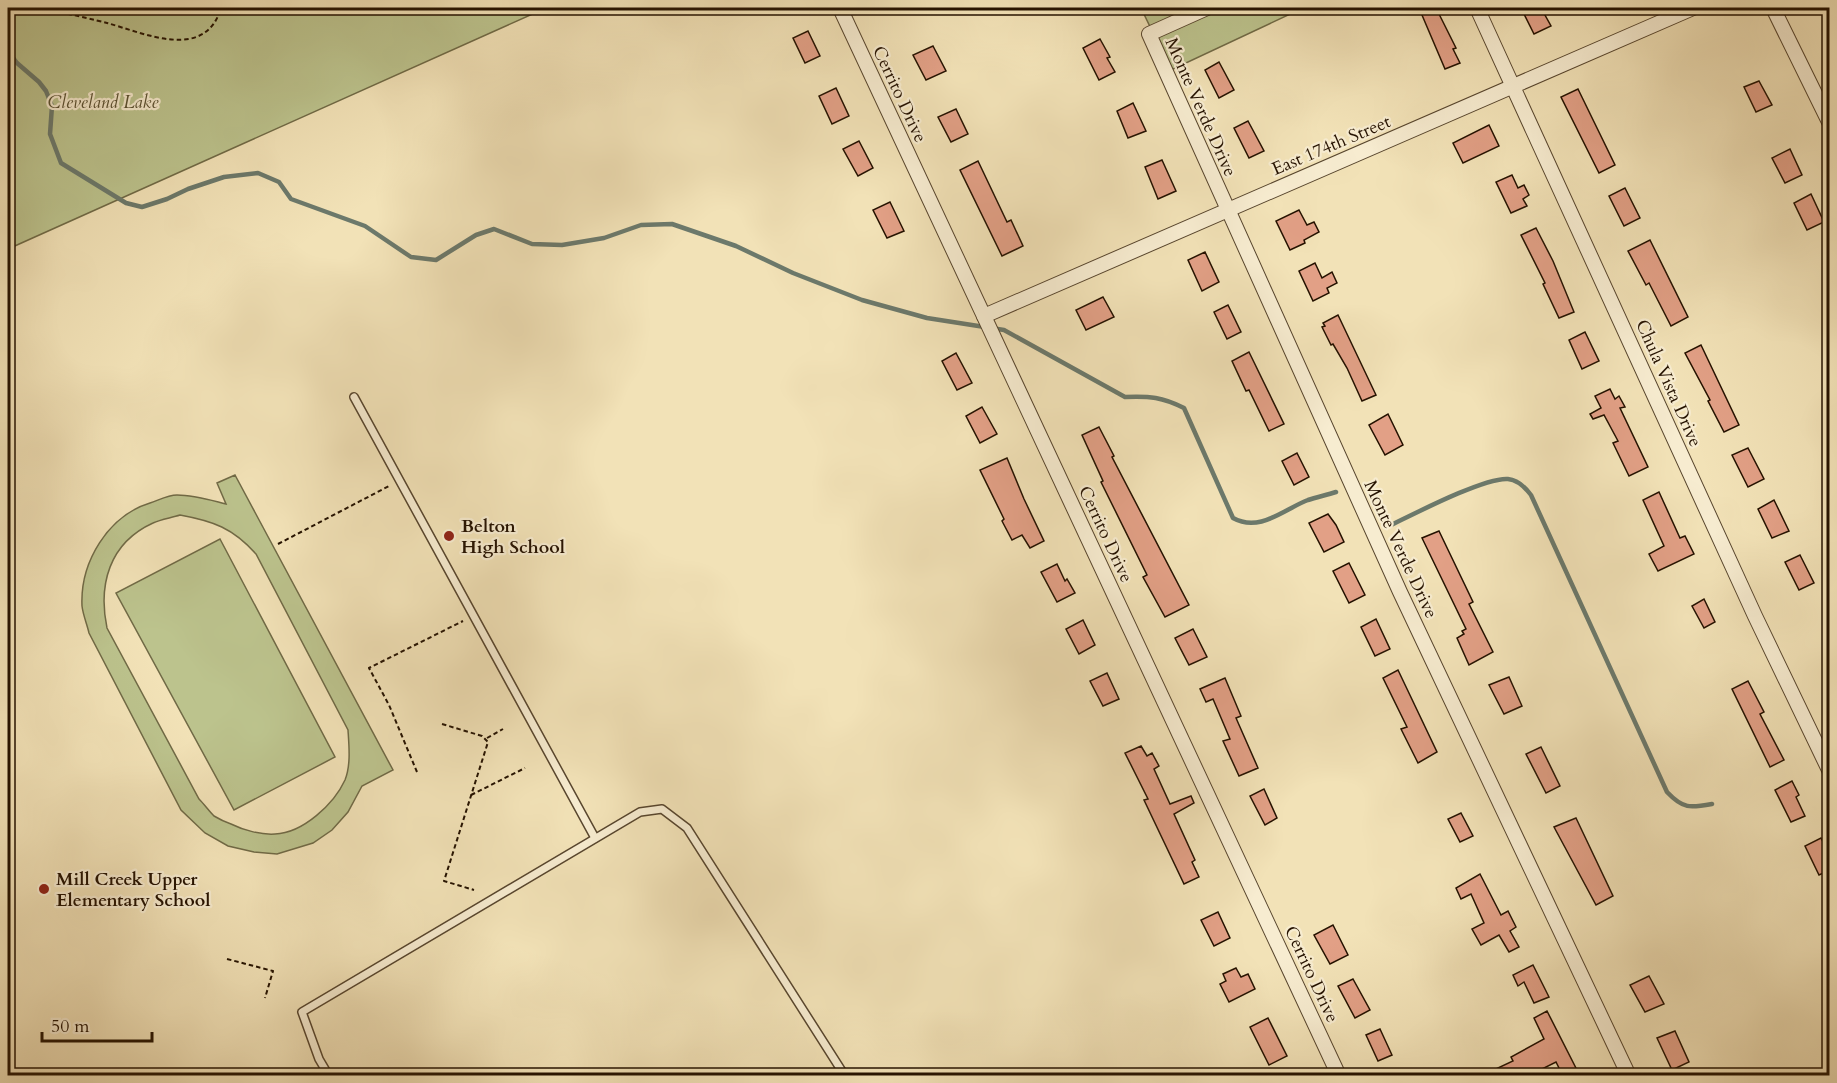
<svg xmlns="http://www.w3.org/2000/svg" width="1837" height="1083" font-family="Cardo,serif">
	<style>
		.park { fill: #bcc38d; stroke: #706a46; stroke-width: 1.5; fill-rule: evenodd }
		.lines { fill: none; stroke-linecap: round; stroke-linejoin: round }
		.stream { stroke: #6c796b; stroke-width: 4.5 }
		.building { fill: #e2a086; stroke: #251200; stroke-width: 1.5 }
		.lane-casing { stroke: #58462e; stroke-width: 10 }
		.street-casing { stroke: #58462e; stroke-width: 16 }
		.path { stroke: #251200; stroke-width: 2; stroke-dasharray: 4.5 3; stroke-linecap: butt }
		.lane { stroke: #f7ecd0; stroke-width: 7 }
		.street { stroke: #f7ecd0; stroke-width: 14 }
		.poi-dot { fill: #8f2418; stroke: #f7ecd0; stroke-width: 2 }
		.labels { text-anchor: middle; stroke-width: 4.5; stroke-linejoin: round; paint-order: stroke }
		.street-label { font-size: 18px; fill: #251200; stroke: #f7ecd0 }
		.park-label { font-size: 18px; font-style: italic; fill: #5a5031; stroke: #f7ecd0 }
		.poi-label { font-size: 18px; font-weight: bold; fill: #251200; stroke: #f7ecd0; text-anchor: start }
	</style>
	<rect width="100%" height="100%" fill="#f2e2b7"/>
	<filter id="stains"><feTurbulence type="fractalNoise" baseFrequency=".00333" numOctaves="4"/><feColorMatrix values="0 0 0 0 .2 0 0 0 0 .09 0 0 0 0 .02 0 0 0 .5 -.17"/></filter>
	<radialGradient id="worn" r=".72"><stop offset=".6" stop-color="#630" stop-opacity="0"/><stop offset="1" stop-color="#630" stop-opacity=".3"/></radialGradient>
	<!-- park -->
	<g class="park">
		<polygon points="8,8 546,8 8,249"/>
		<polygon points="1141,8 1303,8 1171,70"/>
		<path d="M235,475L393,770L362,786L348,812L332,830L313,843L277,854L254,852L228,846L205,833L181,810L89,633C87,624 83,615 82,606C80,562 108,516 150,503C159,500 168,495 177,495C194,495 210,500 226,504L217,483ZM180,515C213,521 233,528 256,554L348,730C349,746 351,765 345,780C334,804 303,833 275,834C261,835 243,830 231,824C225,822 219,819 214,816C209,811 204,804 199,799L107,628C98,585 109,543 153,523C161,519 171,518 180,515Z"/>
		<polygon points="220,539 335,757 234,810 116,593"/>
	</g>
	<g class="lines">
		<!-- stream -->
		<g class="stream">
			<path d="M8,51L17,63L39,82L46,91L52,106L50,134L61,163L126,203L142,207L167,199L188,189L224,177L258,173L279,182L291,199L365,226L411,257L436,260L476,235L494,229L532,244L562,245L604,238L641,225L672,224L736,246L793,273L862,300L927,318L1004,330L1125,397C1150,396 1162,397 1184,408L1233,518C1260,533 1284,509 1308,500C1317,497 1327,495 1336,492"/>
			<path d="M1389,526C1414,514 1485,477 1508,479C1518,480 1525,487 1531,495L1667,792C1683,809 1690,808 1712,804"/>
			<polyline points="8,1066 26,1076"/>
		</g>
	</g>
	<!-- building -->
	<g class="building">
		<polygon points="1419,8 1436,8 1456,48 1453,49 1460,63 1445,69"/>
		<polygon points="1521,8 1541,8 1551,26 1534,34"/>
		<polygon points="808,31 820,56 805,63 793,38"/>
		<polygon points="1100,39 1110,57 1107,58 1115,72 1099,80 1083,48"/>
		<polygon points="933,46 946,71 926,80 913,55"/>
		<polygon points="1219,62 1234,90 1219,98 1205,70"/>
		<polygon points="1759,81 1772,105 1756,112 1744,87"/>
		<polygon points="836,88 849,116 832,124 819,96"/>
		<polygon points="1578,89 1615,165 1599,173 1561,97"/>
		<polygon points="1133,103 1146,131 1128,138 1117,111"/>
		<polygon points="956,109 968,134 951,142 938,117"/>
		<polygon points="1248,121 1264,151 1249,158 1234,128"/>
		<polygon points="1489,125 1499,146 1463,163 1453,143"/>
		<polygon points="859,141 873,168 858,176 843,149"/>
		<polygon points="1790,149 1802,175 1785,183 1772,158"/>
		<polygon points="1162,160 1176,191 1158,199 1145,167"/>
		<polygon points="978,161 1007,222 1011,220 1023,246 1002,256 960,170"/>
		<polygon points="1512,175 1518,188 1524,185 1529,195 1523,199 1527,206 1511,213 1496,182"/>
		<polygon points="1625,188 1640,218 1624,226 1609,196"/>
		<polygon points="1811,194 1824,222 1807,230 1794,203"/>
		<polygon points="890,202 904,231 887,238 873,210"/>
		<polygon points="1299,210 1307,225 1314,222 1319,232 1304,240 1305,243 1290,250 1276,221"/>
		<polygon points="1536,228 1553,261 1574,312 1559,318 1543,284 1545,283 1521,235"/>
		<polygon points="1650,240 1688,317 1671,326 1649,283 1646,285 1628,251"/>
		<polygon points="1205,252 1219,282 1202,291 1188,260"/>
		<polygon points="1315,263 1322,278 1332,272 1337,283 1327,288 1329,293 1313,301 1299,271"/>
		<polygon points="1103,297 1114,317 1086,330 1076,310"/>
		<polygon points="1228,305 1241,332 1227,339 1214,312"/>
		<polygon points="1338,315 1376,395 1362,401 1347,368 1333,344 1331,345 1322,327 1325,326 1323,323"/>
		<polygon points="1585,332 1599,361 1582,369 1569,340"/>
		<polygon points="1701,345 1739,425 1724,432 1708,401 1710,400 1685,353"/>
		<polygon points="1249,352 1284,424 1269,431 1249,390 1246,391 1232,361"/>
		<polygon points="956,353 972,383 957,390 942,361"/>
		<polygon points="1610,389 1615,399 1619,396 1625,407 1620,408 1648,467 1629,476 1613,443 1618,441 1604,415 1593,419 1590,414 1601,408 1595,396"/>
		<polygon points="982,407 997,434 980,443 966,416"/>
		<polygon points="1388,414 1403,445 1385,455 1369,425"/>
		<polygon points="1099,427 1114,456 1112,457 1189,605 1165,617 1143,577 1147,575 1101,482 1103,481 1082,435"/>
		<polygon points="1748,448 1764,479 1748,487 1732,455"/>
		<polygon points="1297,453 1309,477 1294,485 1282,461"/>
		<polygon points="1007,458 1024,499 1044,541 1030,548 1022,535 1012,540 1002,521 1004,519 980,470"/>
		<polygon points="1659,492 1680,538 1685,536 1694,554 1658,571 1649,554 1664,546 1643,500"/>
		<polygon points="1774,500 1789,531 1772,538 1758,509"/>
		<polygon points="1328,514 1336,525 1344,542 1324,552 1309,523"/>
		<polygon points="1439,531 1473,602 1469,604 1493,652 1469,665 1457,638 1464,634 1462,631 1466,629 1422,538"/>
		<polygon points="1800,555 1814,583 1799,590 1785,562"/>
		<polygon points="1349,563 1365,595 1349,603 1333,571"/>
		<polygon points="1057,564 1065,581 1067,579 1075,593 1057,602 1041,572"/>
		<polygon points="1704,599 1715,622 1704,628 1692,606"/>
		<polygon points="1376,619 1390,649 1375,656 1361,627"/>
		<polygon points="1083,620 1095,645 1079,654 1066,629"/>
		<polygon points="1193,629 1207,657 1189,665 1175,638"/>
		<polygon points="1398,670 1437,752 1418,763 1401,729 1407,727 1383,678"/>
		<polygon points="1107,673 1119,699 1103,706 1090,681"/>
		<polygon points="1509,677 1522,706 1504,714 1489,685"/>
		<polygon points="1225,678 1241,716 1236,718 1258,768 1239,776 1223,741 1230,739 1213,699 1206,702 1200,689"/>
		<polygon points="1748,681 1764,712 1760,714 1784,760 1770,767 1732,689"/>
		<polygon points="1141,746 1147,756 1152,753 1159,766 1154,769 1170,804 1191,796 1194,803 1174,814 1195,860 1192,862 1199,877 1184,884 1144,800 1148,799 1125,753"/>
		<polygon points="1541,747 1560,786 1546,793 1526,754"/>
		<polygon points="1792,781 1799,795 1796,797 1805,816 1791,822 1775,790"/>
		<polygon points="1264,789 1277,818 1265,825 1250,796"/>
		<polygon points="1461,813 1473,836 1460,842 1448,819"/>
		<polygon points="1576,818 1613,896 1596,905 1554,827"/>
		<polygon points="1821,838 1830,856 1830,870 1819,875 1805,846"/>
		<polygon points="1480,874 1501,915 1508,911 1516,927 1510,931 1519,947 1509,952 1499,935 1481,945 1472,929 1484,923 1471,894 1461,899 1456,888"/>
		<polygon points="1218,912 1230,938 1214,946 1201,920"/>
		<polygon points="1333,925 1348,955 1330,964 1314,935"/>
		<polygon points="1533,965 1549,997 1534,1003 1524,982 1518,986 1513,975"/>
		<polygon points="1236,968 1241,977 1248,974 1255,989 1229,1002 1220,984 1226,981 1223,974"/>
		<polygon points="1649,976 1664,1004 1645,1012 1630,985"/>
		<polygon points="1353,979 1370,1010 1355,1018 1338,986"/>
		<polygon points="1547,1011 1580,1076 1563,1076 1556,1062 1528,1076 1481,1076 1513,1061 1511,1057 1544,1039 1534,1018"/>
		<polygon points="1268,1018 1287,1056 1269,1065 1250,1027"/>
		<polygon points="1380,1029 1392,1055 1378,1061 1366,1035"/>
		<polygon points="1675,1031 1689,1062 1672,1070 1657,1038"/>
	</g>
	<g class="lines">
		<defs>
			<g id="lane">
				<polyline points="354,397 595,838"/>
				<polyline points="329,1076 319,1059 302,1012 640,812 662,809 687,828 845,1076"/>
			</g>
			<g id="street">
				<polyline points="840,8 1339,1076"/>
				<polyline points="1207,8 1149,34 1400,592 1629,1076"/>
				<polyline points="1477,8 1755,616 1830,772"/>
				<polyline points="1773,8 1830,124"/>
				<polyline points="984,316 1693,8"/>
			</g>
		</defs>
		<!-- lane casing -->
		<use href="#lane" class="lane-casing"/>
		<!-- street casing -->
		<use href="#street" class="street-casing"/>
		<!-- path -->
		<g class="path">
			<path d="M8,11C30,3 83,17 107,23C144,33 205,62 221,8"/>
			<polyline points="278,544 389,486"/>
			<polyline points="442,724 482,736 488,742 444,881 474,890"/>
			<polyline points="487,738 503,729"/>
			<polyline points="417,772 389,705 369,668 463,621"/>
			<polyline points="471,795 525,768"/>
			<polyline points="227,959 273,971 265,998"/>
		</g>
		<!-- lane -->
		<use href="#lane" class="lane"/>
		<!-- street -->
		<use href="#street" class="street"/>
	</g>
	<!-- markers -->
	<g class="poi-dot">
		<circle cx="449" cy="536" r="6"/>
		<circle cx="44" cy="889" r="6"/>
	</g>
	<g class="labels">
		<!-- street labels -->
		<g class="street-label">
			<text transform="translate(900 94) rotate(65)" y="6">Cerrito Drive</text>
			<text transform="translate(1201 107) rotate(66)" y="6">Monte Verde Drive</text>
			<text transform="translate(1331 145) rotate(-23)" y="6">East 174th Street</text>
			<text transform="translate(1669 383) rotate(66)" y="6">Chula Vista Drive</text>
			<text transform="translate(1106 534) rotate(65)" y="6">Cerrito Drive</text>
			<text transform="translate(1401 549) rotate(65)" y="6">Monte Verde Drive</text>
			<text transform="translate(1312 974) rotate(65)" y="6">Cerrito Drive</text>
		</g>
		<!-- park labels -->
		<g class="park-label">
			<text x="103" y="108">Cleveland Lake</text>
		</g>
		<!-- poi labels -->
		<g class="poi-label">
			<text x="461" y="532">Belton<tspan x="461" dy="21">High School</tspan></text>
			<text x="56" y="885">Mill Creek Upper<tspan x="56" dy="21">Elementary School</tspan></text>
		</g>
	</g>
	<!-- margin -->
	<rect width="1837" height="1083" fill="none" stroke="#f2e2b7" stroke-width="30"/>
	<rect x="9" y="9" width="1819" height="1065" fill="none" stroke="#251200" stroke-width="3"/>
	<rect x="15" y="15" width="1807" height="1053" fill="none" stroke="#251200" stroke-width="1.5"/>
	<!-- scale -->
	<path d="M42 1032v9h110v-9" fill="none" stroke="#251200" stroke-width="3"/>
	<text x="51" y="1032" font-size="18" fill="#251200" stroke="#f7ecd0" stroke-width="4.5" paint-order="stroke">50 m</text>
	<rect width="100%" height="100%" filter="url(#stains)"/>
	<rect width="100%" height="100%" fill="url(#worn)"/>
</svg>
